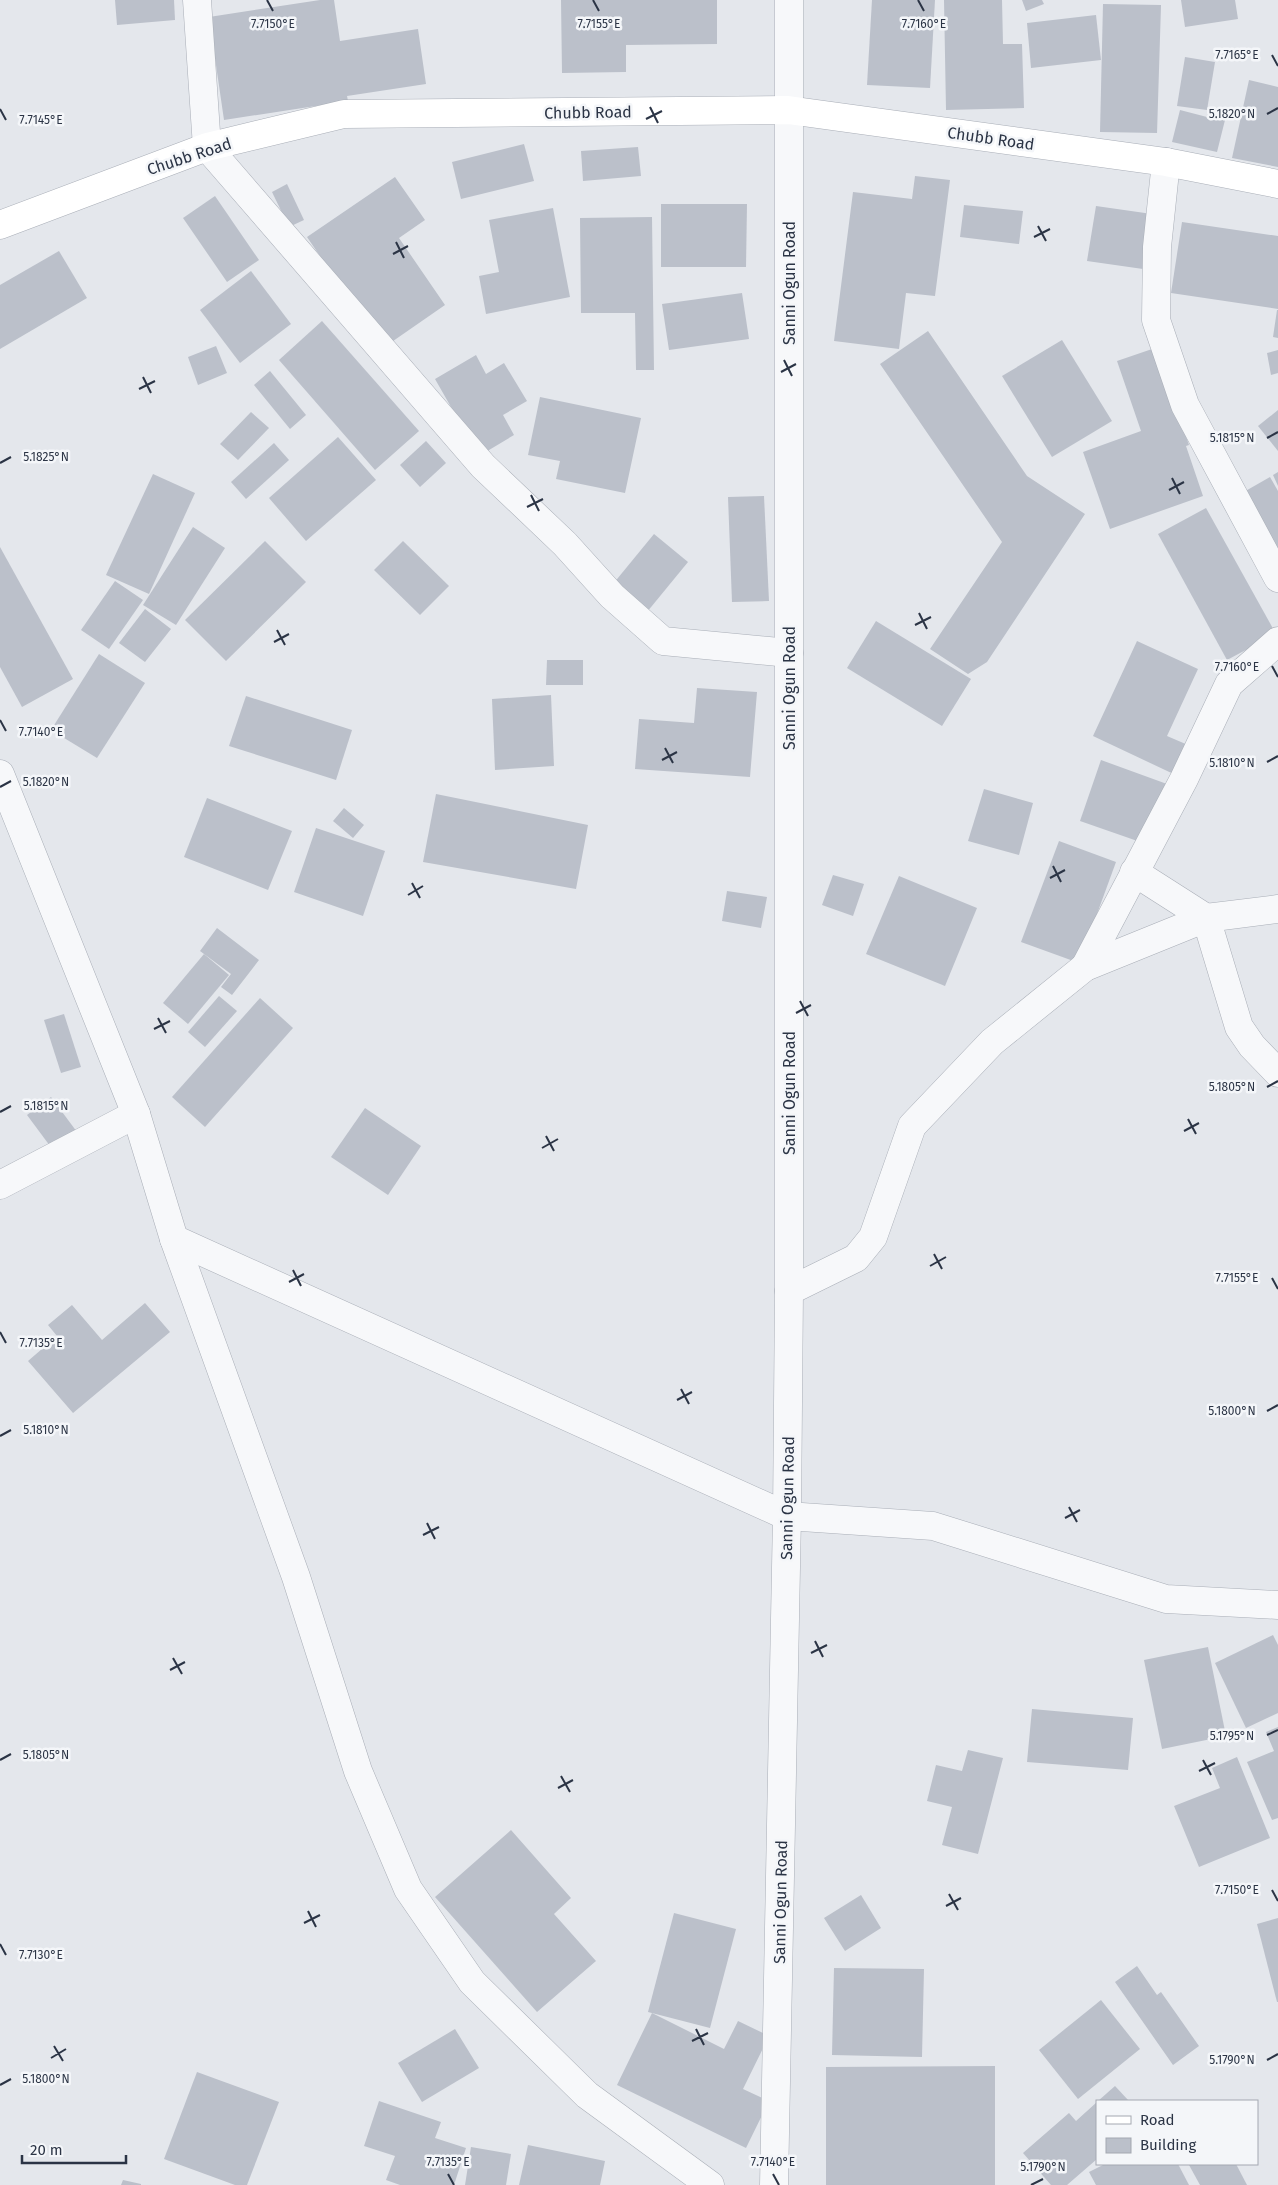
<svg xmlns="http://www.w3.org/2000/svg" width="1278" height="2185" font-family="'Fira Sans',sans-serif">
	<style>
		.building { fill: #bbc0ca }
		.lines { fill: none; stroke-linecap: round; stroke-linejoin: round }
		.street-casing { stroke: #a9aeb7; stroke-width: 29 }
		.secondary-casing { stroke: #a9aeb7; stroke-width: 29 }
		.street { stroke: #f7f8fa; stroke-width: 28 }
		.secondary { stroke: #fff; stroke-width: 28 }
		.ticks { fill: none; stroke: #2b3445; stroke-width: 2 }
		.labels { text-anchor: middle; stroke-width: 5; stroke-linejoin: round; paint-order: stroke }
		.street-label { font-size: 16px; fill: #2b3445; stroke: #f4f6f9 }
		.ticks-label { font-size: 12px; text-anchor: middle; fill: #2b3445; stroke: #f4f6f9; stroke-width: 5; stroke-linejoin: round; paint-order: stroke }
	</style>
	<rect width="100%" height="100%" fill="#e4e7ec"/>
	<!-- building -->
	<g class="building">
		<polygon points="115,0 174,0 175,20 117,25"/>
		<polygon points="320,0 334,0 340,41 418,29 426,84 347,96 348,101 224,120 209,17"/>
		<polygon points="561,0 717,0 717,44 626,45 626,72 562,73"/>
		<polygon points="872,0 935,0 930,88 867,85"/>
		<polygon points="944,0 1002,0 1003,44 1022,44 1024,108 946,110"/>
		<polygon points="1022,0 1042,0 1044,4 1026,11"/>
		<polygon points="1181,0 1235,0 1238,19 1185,27"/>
		<polygon points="1103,4 1161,5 1157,133 1100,132"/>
		<polygon points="1096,15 1101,60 1031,68 1027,23"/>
		<polygon points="1185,57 1215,62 1207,110 1177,106"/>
		<polygon points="1249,80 1278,87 1278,167 1232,158"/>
		<polygon points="1209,108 1227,112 1217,152 1172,142 1180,110 1207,117"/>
		<polygon points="524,144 534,181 461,199 452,162"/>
		<polygon points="638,147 641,176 583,181 581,151"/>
		<polygon points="915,176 950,180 935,296 906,293 899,349 834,341 853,192 912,199"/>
		<polygon points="395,177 425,220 399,238 445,305 383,348 307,237"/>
		<polygon points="287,184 304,220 289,227 272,192"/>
		<polygon points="215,196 259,260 227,282 183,218"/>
		<polygon points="661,204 747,204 746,267 661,267"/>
		<polygon points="964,205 1023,211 1019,244 960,237"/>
		<polygon points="1096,206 1152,214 1143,269 1087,261"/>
		<polygon points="553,208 570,297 486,314 479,276 499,272 489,220"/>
		<polygon points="652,217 654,370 636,370 635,313 581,313 580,218"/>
		<polygon points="1182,222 1278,236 1278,309 1171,293"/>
		<polygon points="59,251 87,298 0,349 0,285"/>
		<polygon points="251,271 291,324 240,363 200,310"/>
		<polygon points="742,293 749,339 669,350 662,304"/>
		<polygon points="1277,310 1278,310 1278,338 1273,337"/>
		<polygon points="322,321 419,431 375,470 279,360"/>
		<polygon points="928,331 1027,476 1085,514 987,662 968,674 930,649 1002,542 880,364"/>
		<polygon points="1062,340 1112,421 1052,457 1002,376"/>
		<polygon points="216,346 227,373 198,385 188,357"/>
		<polygon points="1155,348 1189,445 1186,446 1203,496 1110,529 1083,452 1141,431 1117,361"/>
		<polygon points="1278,350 1278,373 1271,375 1267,353"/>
		<polygon points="476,355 486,374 504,363 527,401 503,415 514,435 479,456 435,379"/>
		<polygon points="270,371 306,415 290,429 254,385"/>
		<polygon points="540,397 641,418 625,493 556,479 560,461 528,455"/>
		<polygon points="1278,410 1278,451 1258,426"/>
		<polygon points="251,412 269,428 238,460 220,444"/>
		<polygon points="338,437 376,480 306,541 269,498"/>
		<polygon points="426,441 446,463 420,487 400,465"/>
		<polygon points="274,443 289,460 246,499 231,482"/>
		<polygon points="1278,472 1278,486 1273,475"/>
		<polygon points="153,474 195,493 149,594 106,575"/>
		<polygon points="1270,477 1278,491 1278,556 1242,493"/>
		<polygon points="764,496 769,601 732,602 728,497"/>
		<polygon points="1206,508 1276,634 1227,660 1158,534"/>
		<polygon points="193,527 225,548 176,625 143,605"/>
		<polygon points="654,534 688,562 647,612 613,584"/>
		<polygon points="265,541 306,582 226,661 185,620"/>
		<polygon points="403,541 449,586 420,615 374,570"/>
		<polygon points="0,547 73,679 22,707 0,667"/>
		<polygon points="115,581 143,600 109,649 81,630"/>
		<polygon points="145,609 171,629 145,662 119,643"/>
		<polygon points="876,621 971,679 942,726 847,668"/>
		<polygon points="1137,641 1198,669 1167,736 1195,748 1182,778 1093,736"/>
		<polygon points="99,654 145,683 97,758 51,730"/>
		<polygon points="547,660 583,660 583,685 546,685"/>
		<polygon points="697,688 757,692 750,777 635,769 639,719 694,723"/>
		<polygon points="551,695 554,766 495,770 492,699"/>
		<polygon points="246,696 352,730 336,780 229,746"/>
		<polygon points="1101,760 1167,784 1146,844 1080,821"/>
		<polygon points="984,789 1033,803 1019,855 968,841"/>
		<polygon points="436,794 588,825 576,889 423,862"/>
		<polygon points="207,798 292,831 268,890 184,857"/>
		<polygon points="344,808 364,825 353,838 333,821"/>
		<polygon points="316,828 385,851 363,916 294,892"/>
		<polygon points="1059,841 1116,862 1079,963 1021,942"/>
		<polygon points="833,875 864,884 853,916 822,905"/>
		<polygon points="899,876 977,908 945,986 866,954"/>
		<polygon points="727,891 767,897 761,928 722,921"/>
		<polygon points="217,928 259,960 232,995 221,987 231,974 200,951"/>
		<polygon points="204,954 229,975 188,1024 163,1003"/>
		<polygon points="219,996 237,1011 205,1047 188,1032"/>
		<polygon points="260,998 293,1028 205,1127 172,1097"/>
		<polygon points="64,1014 81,1067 61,1073 44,1020"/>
		<polygon points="51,1097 77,1132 53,1150 27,1115"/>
		<polygon points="365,1108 421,1146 388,1195 331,1157"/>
		<polygon points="145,1303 170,1332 73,1413 28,1361 57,1336 48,1325 72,1305 102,1340"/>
		<polygon points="1273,1635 1278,1645 1278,1713 1246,1728 1215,1663"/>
		<polygon points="1208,1647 1226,1736 1162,1749 1144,1660"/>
		<polygon points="1032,1709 1133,1718 1128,1770 1027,1762"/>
		<polygon points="1278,1727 1278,1818 1272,1820 1247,1762 1274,1751 1266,1732"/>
		<polygon points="968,1750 1003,1758 978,1854 942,1845 952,1807 927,1801 936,1765 962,1771"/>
		<polygon points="1237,1757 1270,1838 1199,1867 1174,1806 1220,1788 1212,1768"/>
		<polygon points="511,1830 571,1898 554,1914 596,1961 537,2012 435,1897"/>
		<polygon points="861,1895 881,1928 845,1951 824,1918"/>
		<polygon points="674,1913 736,1929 710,2028 648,2012"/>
		<polygon points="1278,1918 1278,2002 1277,2002 1257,1924"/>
		<polygon points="1137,1966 1157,1995 1161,1992 1199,2046 1173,2065 1115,1982"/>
		<polygon points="834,1968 924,1969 922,2057 832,2055"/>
		<polygon points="1101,2000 1140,2049 1078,2099 1039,2050"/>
		<polygon points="652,2013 724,2049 738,2021 769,2036 743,2089 769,2101 746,2148 617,2085"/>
		<polygon points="455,2029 479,2068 422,2102 398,2063"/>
		<polygon points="995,2066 995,2185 826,2185 826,2067"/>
		<polygon points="197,2072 279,2102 247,2185 235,2185 164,2159"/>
		<polygon points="1115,2086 1129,2101 1098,2101"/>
		<polygon points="379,2101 441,2122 435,2138 466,2148 454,2185 400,2185 386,2180 395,2156 364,2146"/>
		<polygon points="1097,2102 1097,2159 1067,2185 1051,2185 1023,2153 1069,2113 1076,2121"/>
		<polygon points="528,2145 605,2161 600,2185 519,2185"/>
		<polygon points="471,2147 511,2154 506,2185 465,2185"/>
		<polygon points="1105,2164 1178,2164 1189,2185 1096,2185 1089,2172"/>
		<polygon points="1191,2164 1236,2164 1247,2185 1200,2185 1189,2165"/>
		<polygon points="123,2180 141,2184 141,2185 121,2185"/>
	</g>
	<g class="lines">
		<defs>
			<g id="street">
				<polyline points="197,0 207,147 483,466 565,544 612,596 663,641 789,653"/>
				<polyline points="1166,162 1157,247 1156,320 1185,405 1278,578"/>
				<polyline points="0,774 136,1114 174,1239 296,1577 358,1771 408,1889 472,1982 587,2095 710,2185"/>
				<polyline points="1134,872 1206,918 1239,1027 1252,1046 1278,1073"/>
				<polyline points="1085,967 1184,779 1229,684 1278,641"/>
				<polyline points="0,1185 136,1114"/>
				<polyline points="174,1239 787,1516 933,1526 1166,1599 1278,1605"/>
				<polyline points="789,1291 856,1258 873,1237 912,1126 992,1042 1085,967 1206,918 1278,909"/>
				<polyline points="774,2185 787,1516 789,1291 789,0"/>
			</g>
			<polyline id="secondary" points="0,225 207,147 344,114 788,110 1166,162 1278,184"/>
		</defs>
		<!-- street casing -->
		<use href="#street" class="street-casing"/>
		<!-- secondary casing -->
		<use href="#secondary" class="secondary-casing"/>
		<!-- street -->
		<use href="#street" class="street"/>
		<!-- secondary -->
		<use href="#secondary" class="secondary"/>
	</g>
	<!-- ticks -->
	<path class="ticks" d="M267,0L273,11M593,0L599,11M918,0L924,11M1272,55L1278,66M650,107L658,123M0,109L6,120M1267,114L1278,108M646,119L662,111M1038,226L1046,241M1034,237L1050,229M396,242L404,258M393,254L408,246M784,360L792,376M781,372L796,364M143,377L151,393M139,389L155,381M1267,438L1278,432M0,463L11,457M1172,478L1180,494M1169,490L1184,482M531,495L539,511M527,507L543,499M919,613L927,629M915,625L931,617M277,630L285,645M274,642L289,634M1272,666L1278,677M0,720L6,731M665,748L673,763M662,760L677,752M1267,762L1278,756M0,787L11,781M1053,866L1061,882M1050,878L1065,870M412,883L420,898M408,895L423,886M800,1001L808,1016M796,1013L811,1005M158,1018L166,1033M154,1029L170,1021M1267,1087L1278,1081M0,1112L11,1106M1188,1119L1196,1134M1184,1131L1199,1123M546,1136L554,1151M542,1148L558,1139M934,1254L942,1269M930,1266L946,1257M293,1270L301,1286M1272,1278L1278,1289M289,1282L304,1274M0,1332L6,1343M681,1389L689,1404M677,1400L692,1392M1267,1411L1278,1405M0,1436L11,1430M1069,1507L1077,1522M1065,1518L1080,1510M427,1523L435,1539M423,1535L439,1527M815,1641L823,1657M811,1653L827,1645M173,1658L182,1674M170,1670L185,1662M1267,1735L1278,1730M0,1760L11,1754M1203,1760L1211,1775M1199,1771L1215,1763M561,1776L570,1792M558,1788L573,1780M1272,1890L1278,1901M949,1894L958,1910M946,1906L961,1898M308,1911L316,1927M304,1923L320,1915M0,1944L6,1955M696,2029L704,2045M692,2041L708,2033M54,2046L63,2061M51,2058L66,2049M1267,2060L1278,2054M0,2085L11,2079M448,2174L454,2185M773,2174L779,2185M1031,2185L1043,2179"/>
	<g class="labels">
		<!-- street labels -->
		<g class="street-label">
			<text transform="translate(588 112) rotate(-1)" y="6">Chubb Road</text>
			<text transform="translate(991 138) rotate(8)" y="6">Chubb Road</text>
			<text transform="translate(189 156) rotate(-18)" y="6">Chubb Road</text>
			<text transform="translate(789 283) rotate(-90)" y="6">Sanni Ogun Road</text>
			<text transform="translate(789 688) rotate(-90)" y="6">Sanni Ogun Road</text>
			<text transform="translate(789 1093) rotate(-90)" y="6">Sanni Ogun Road</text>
			<text transform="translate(787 1498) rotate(-89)" y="6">Sanni Ogun Road</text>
			<text transform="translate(780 1902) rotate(-89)" y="6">Sanni Ogun Road</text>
		</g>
	</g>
	<g class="ticks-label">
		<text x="273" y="28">7.7150°E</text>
		<text x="599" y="28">7.7155°E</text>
		<text x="924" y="28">7.7160°E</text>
		<text x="1237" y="59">7.7165°E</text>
		<text x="1232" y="118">5.1820°N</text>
		<text x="41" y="124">7.7145°E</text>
		<text x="1232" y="442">5.1815°N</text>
		<text x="46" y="461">5.1825°N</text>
		<text x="1237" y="671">7.7160°E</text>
		<text x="41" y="736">7.7140°E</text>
		<text x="1232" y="767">5.1810°N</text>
		<text x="46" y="786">5.1820°N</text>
		<text x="1232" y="1091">5.1805°N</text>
		<text x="46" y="1110">5.1815°N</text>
		<text x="1237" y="1282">7.7155°E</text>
		<text x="41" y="1347">7.7135°E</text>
		<text x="1232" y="1415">5.1800°N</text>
		<text x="46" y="1434">5.1810°N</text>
		<text x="1232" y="1740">5.1795°N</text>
		<text x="46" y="1759">5.1805°N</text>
		<text x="1237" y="1894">7.7150°E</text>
		<text x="41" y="1959">7.7130°E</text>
		<text x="1232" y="2064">5.1790°N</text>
		<text x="46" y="2083">5.1800°N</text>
		<text x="448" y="2166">7.7135°E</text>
		<text x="773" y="2166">7.7140°E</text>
		<text x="1043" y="2171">5.1790°N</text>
	</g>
	<!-- legend -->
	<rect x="1096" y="2100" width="162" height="65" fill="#f4f6f9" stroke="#a4a8b1"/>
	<rect x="1106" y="2116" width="25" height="8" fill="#ffffff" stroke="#a4a8b1"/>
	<text x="1140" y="2125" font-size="15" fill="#2b3445">Road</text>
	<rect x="1106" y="2138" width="25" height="15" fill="#bbc0ca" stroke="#a4a8b1"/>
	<text x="1140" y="2150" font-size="15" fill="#2b3445">Building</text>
	<!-- scale -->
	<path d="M22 2155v8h104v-8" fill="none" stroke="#2b3445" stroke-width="2.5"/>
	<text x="30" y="2155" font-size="15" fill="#2b3445" stroke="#f4f6f9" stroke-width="4" paint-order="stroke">20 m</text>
</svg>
